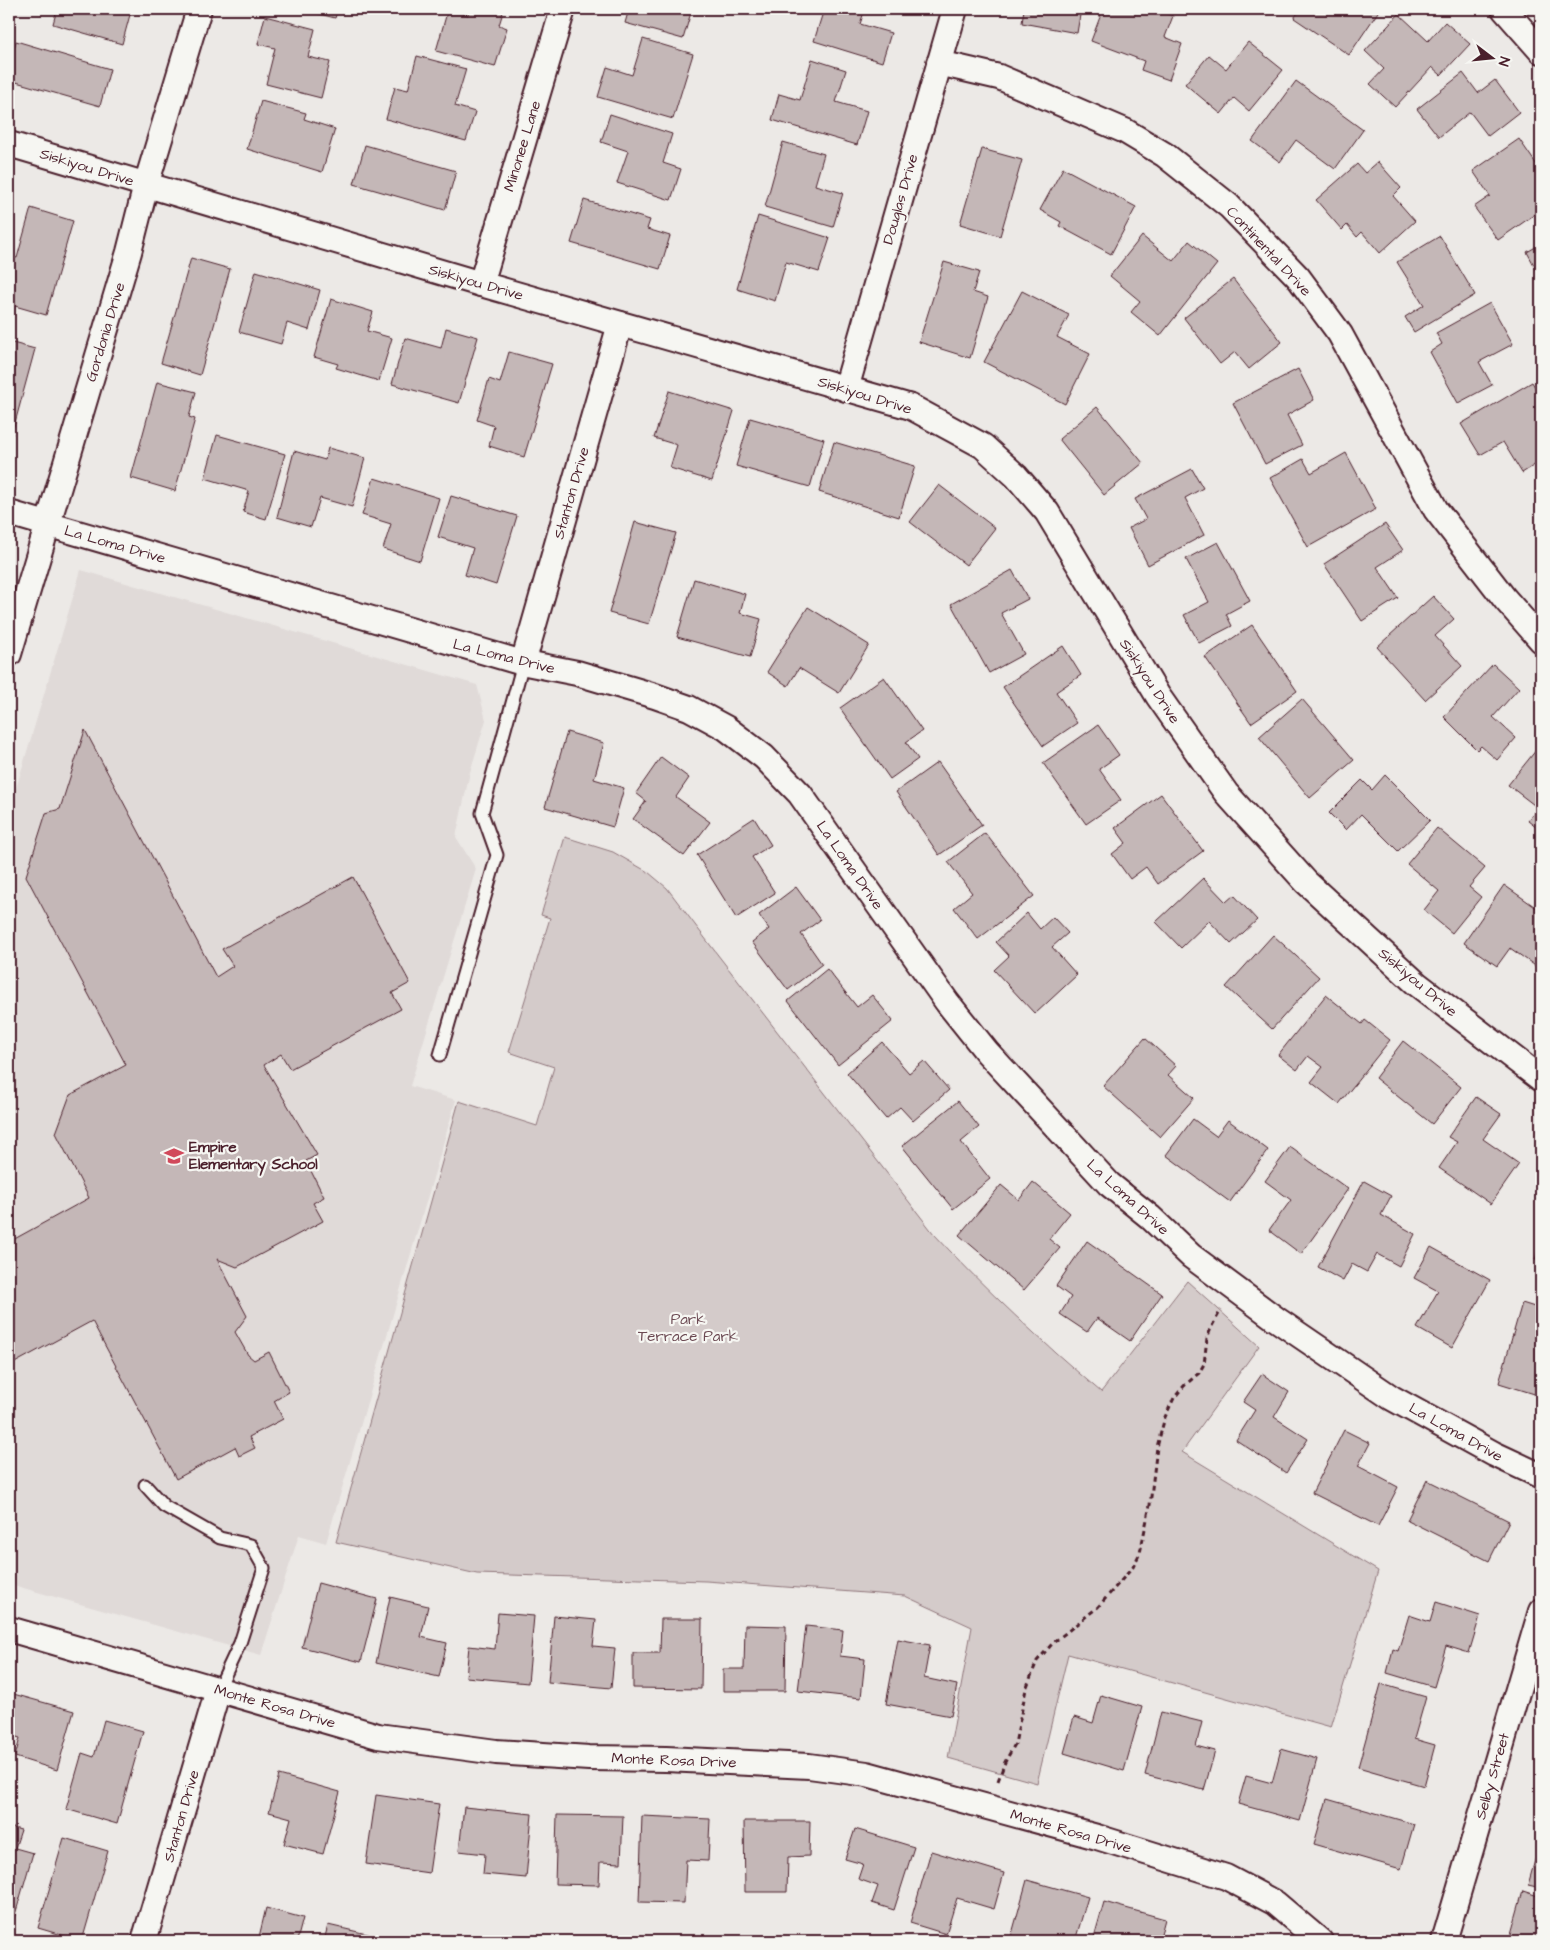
<svg xmlns="http://www.w3.org/2000/svg" width="1550" height="1950" font-family="'Architects Daughter',sans-serif">
	<style>
		.built { fill: #e0dad8 }
		.green { fill: #d4cbca; stroke: #8f757a }
		.building { fill: #c4b7b7; stroke: #4a1f2b }
		.lines { fill: none; stroke-linecap: round; stroke-linejoin: round }
		.service-casing { stroke: #4a1f2b; stroke-width: 15 }
		.minor-casing { stroke: #4a1f2b; stroke-width: 28 }
		.path { stroke: #4a1f2b; stroke-width: 3; stroke-dasharray: 5 4; stroke-linecap: butt }
		.service { stroke: #f6f6f2; stroke-width: 11 }
		.minor { stroke: #f6f6f2; stroke-width: 24 }
		.labels { text-anchor: middle; stroke-width: 4.5; stroke-linejoin: round; paint-order: stroke }
		.street-label { font-size: 15px; fill: #4a1f2b; stroke: #f6f6f2 }
		.poi-label { font-size: 15px; font-weight: bold; fill: #4a1f2b; stroke: #f6f6f2; text-anchor: start }
		.park-label { font-size: 15px; fill: #6c4a53; stroke: #f6f6f2 }
	</style>
	<rect width="100%" height="100%" fill="#ece9e6"/>
	<filter id="ink" filterUnits="userSpaceOnUse"><feTurbulence type="fractalNoise" baseFrequency=".02" numOctaves="2"/><feDisplacementMap in="SourceGraphic" scale="10" xChannelSelector="R" yChannelSelector="G"/><feConvolveMatrix kernelMatrix="1 2 1 2 8 2 1 2 1" color-interpolation-filters="sRGB"/></filter>
	<g filter="url(#ink)">
		<!-- built -->
		<polygon class="built" points="81,570 477,685 486,720 470,772 456,837 476,869 410,1086 456,1100 326,1543 299,1535 261,1655 9,1584 9,812"/>
		<!-- green -->
		<path class="green" d="M565,837L613,852L648,872L667,888L714,950L934,1234C986,1290 1042,1342 1101,1392L1187,1281L1259,1346L1182,1452L1378,1571L1331,1727L1068,1654L1037,1783L948,1758L972,1627L905,1596L706,1581L477,1574L336,1542L459,1101L537,1126L554,1067L509,1052L550,918L541,915Z"/>
		<!-- building -->
		<g class="building">
			<polygon points="57,9 122,9 131,11 122,44 53,24"/>
			<polygon points="300,9 338,9 335,18"/>
			<polygon points="448,9 468,15 469,9 504,9 499,25 507,28 495,67 436,51"/>
			<polygon points="629,9 692,9 683,39 625,23"/>
			<polygon points="824,9 865,9 860,24 891,33 882,62 814,41"/>
			<polygon points="1024,9 1081,9 1077,33 1022,23"/>
			<polygon points="1103,9 1152,9 1173,16 1165,37 1182,44 1169,80 1141,70 1144,61 1091,41"/>
			<polygon points="1301,9 1380,9 1349,55 1294,18"/>
			<polygon points="1399,14 1428,41 1445,22 1470,44 1441,75 1432,67 1395,107 1370,84 1384,69 1365,51"/>
			<polygon points="265,16 315,29 308,57 330,62 321,98 266,84 275,48 258,44"/>
			<polygon points="643,39 693,54 673,119 598,97 607,67 632,75"/>
			<polygon points="16,41 110,69 100,106 9,80 9,66"/>
			<polygon points="1248,42 1283,70 1249,111 1234,98 1221,114 1185,84 1209,55 1226,69"/>
			<polygon points="417,56 466,69 455,106 475,112 466,141 386,119 395,87 408,90"/>
			<polygon points="812,59 846,70 836,102 867,111 857,145 772,120 779,94 800,100"/>
			<polygon points="1463,73 1478,93 1495,80 1519,112 1488,136 1470,112 1439,137 1417,109"/>
			<polygon points="1296,81 1363,130 1335,169 1296,140 1280,162 1252,141"/>
			<polygon points="261,101 306,113 304,119 335,129 322,172 247,149"/>
			<polygon points="610,114 672,134 663,163 681,169 671,200 617,183 628,151 601,142"/>
			<polygon points="1519,139 1541,171 1541,210 1498,240 1474,207 1490,196 1473,171"/>
			<polygon points="783,142 824,154 815,185 843,193 833,227 765,207"/>
			<polygon points="365,145 456,171 445,210 354,184"/>
			<polygon points="982,149 1022,160 1000,236 960,224"/>
			<polygon points="1378,162 1401,188 1393,196 1415,221 1380,253 1362,232 1357,237 1347,225 1342,230 1316,200 1357,164 1365,173"/>
			<polygon points="1063,168 1136,207 1111,254 1059,226 1061,222 1040,210"/>
			<polygon points="584,200 650,220 647,229 670,236 660,269 571,243"/>
			<polygon points="31,208 73,221 46,315 15,306 12,315 9,314 9,259 10,256 17,258"/>
			<polygon points="758,216 830,238 819,272 786,262 775,301 737,289"/>
			<polygon points="1142,236 1173,261 1189,241 1217,264 1160,336 1131,312 1140,301 1110,276"/>
			<polygon points="1440,236 1475,295 1414,332 1405,317 1424,305 1397,262"/>
			<polygon points="1541,244 1541,278 1527,252"/>
			<polygon points="191,258 230,269 200,375 161,363"/>
			<polygon points="944,262 979,272 973,292 988,297 970,358 919,342"/>
			<polygon points="256,271 320,290 309,330 287,323 281,344 239,332"/>
			<polygon points="1233,279 1282,342 1249,369 1235,352 1220,364 1184,318"/>
			<polygon points="1022,291 1069,315 1057,337 1090,354 1065,404 984,362"/>
			<polygon points="331,299 373,312 367,331 392,338 379,381 336,368 338,364 314,357"/>
			<polygon points="1490,303 1513,344 1479,362 1492,385 1458,403 1430,352 1442,344 1436,333"/>
			<polygon points="446,328 478,337 459,403 392,384 405,338 441,348"/>
			<polygon points="9,342 35,349 10,441 9,440"/>
			<polygon points="509,352 552,364 524,457 489,446 494,426 477,420 489,379 500,383"/>
			<polygon points="1298,369 1314,400 1287,415 1302,445 1265,464 1233,403"/>
			<polygon points="157,382 196,392 189,417 195,419 175,491 131,478"/>
			<polygon points="1532,382 1541,397 1541,461 1522,473 1503,442 1480,455 1461,424"/>
			<polygon points="669,391 734,411 712,481 670,468 677,445 654,438"/>
			<polygon points="1097,407 1143,463 1104,495 1059,439"/>
			<polygon points="750,418 824,439 810,487 736,466"/>
			<polygon points="217,435 285,454 266,519 243,512 249,491 205,478"/>
			<polygon points="834,442 915,466 899,517 819,492"/>
			<polygon points="328,448 365,458 352,507 320,498 311,527 277,517 294,451 325,460"/>
			<polygon points="1346,453 1376,509 1308,547 1270,478 1303,459 1311,473"/>
			<polygon points="1192,469 1203,488 1185,498 1204,535 1148,565 1129,528 1146,519 1135,499"/>
			<polygon points="374,478 439,498 420,561 383,549 391,524 362,515"/>
			<polygon points="939,485 995,528 966,565 910,522"/>
			<polygon points="451,496 517,516 496,585 465,575 473,548 438,537"/>
			<polygon points="635,522 676,533 649,624 609,613"/>
			<polygon points="1385,524 1403,550 1377,567 1398,598 1362,621 1324,564"/>
			<polygon points="1218,542 1250,601 1226,614 1232,626 1199,643 1184,615 1209,602 1186,559"/>
			<polygon points="1012,570 1028,599 1001,613 1024,654 989,673 951,604"/>
			<polygon points="694,579 745,594 740,613 761,619 750,657 677,637"/>
			<polygon points="1433,596 1454,619 1435,636 1462,666 1425,700 1377,647"/>
			<polygon points="808,607 869,645 839,693 799,668 788,686 767,672"/>
			<polygon points="1252,625 1297,691 1251,723 1205,657"/>
			<polygon points="1063,646 1081,675 1056,692 1077,723 1043,746 1003,687"/>
			<polygon points="1493,664 1519,688 1493,717 1516,738 1497,760 1481,746 1477,750 1444,717"/>
			<polygon points="884,677 922,731 906,742 918,759 890,779 840,708"/>
			<polygon points="1302,699 1354,760 1310,798 1259,737"/>
			<polygon points="1098,725 1119,755 1099,769 1121,800 1086,824 1043,763"/>
			<polygon points="85,730 216,977 233,966 222,949 353,877 410,983 392,993 401,1009 290,1069 281,1054 264,1065 317,1155 306,1161 324,1197 313,1203 323,1221 237,1267 217,1259 247,1316 235,1332 248,1355 254,1360 269,1352 289,1392 274,1401 283,1419 249,1437 255,1448 239,1456 235,1447 176,1479 92,1321 9,1366 9,1242 89,1198 56,1133 70,1095 126,1065 26,876 46,813 60,809"/>
			<polygon points="567,732 604,743 594,779 624,788 613,827 545,807"/>
			<polygon points="1537,749 1541,753 1541,830 1528,820 1538,808 1508,785"/>
			<polygon points="661,757 689,778 676,797 710,822 684,856 633,819 646,801 636,793"/>
			<polygon points="938,762 982,825 939,855 896,792"/>
			<polygon points="1385,775 1430,820 1398,851 1361,814 1346,830 1329,813 1362,780 1372,790"/>
			<polygon points="1161,794 1203,851 1158,884 1146,867 1130,879 1112,854 1126,843 1115,828"/>
			<polygon points="754,818 771,845 752,857 775,893 736,918 697,855"/>
			<polygon points="1437,828 1485,868 1469,887 1481,897 1452,933 1424,910 1439,891 1407,864"/>
			<polygon points="985,833 1034,896 978,939 954,908 972,893 948,862"/>
			<polygon points="1203,878 1226,902 1234,895 1257,920 1231,944 1209,921 1181,948 1156,922"/>
			<polygon points="1504,885 1541,911 1541,970 1510,948 1497,966 1464,943"/>
			<polygon points="796,887 820,920 801,934 822,964 788,990 752,942 769,929 759,915"/>
			<polygon points="1027,913 1040,929 1053,917 1068,933 1052,947 1077,975 1035,1014 994,970 1009,956 996,942"/>
			<polygon points="1273,935 1319,977 1272,1029 1226,987"/>
			<polygon points="827,969 857,1007 872,995 893,1021 838,1065 788,1001"/>
			<polygon points="1326,995 1362,1024 1365,1020 1390,1040 1339,1104 1311,1082 1323,1067 1308,1056 1297,1070 1278,1055"/>
			<polygon points="1145,1038 1176,1066 1168,1075 1194,1098 1160,1137 1103,1086"/>
			<polygon points="1403,1041 1461,1087 1432,1124 1375,1078"/>
			<polygon points="882,1042 909,1073 924,1061 949,1090 913,1121 900,1107 886,1119 847,1073"/>
			<polygon points="1476,1097 1501,1114 1483,1139 1519,1164 1491,1204 1439,1168 1457,1142 1448,1137"/>
			<polygon points="958,1101 979,1127 961,1142 990,1179 953,1209 902,1146"/>
			<polygon points="1193,1119 1216,1136 1228,1120 1268,1150 1230,1202 1166,1155"/>
			<polygon points="1290,1147 1348,1189 1301,1254 1269,1230 1291,1200 1265,1181"/>
			<polygon points="1364,1181 1391,1196 1381,1215 1415,1234 1399,1266 1377,1254 1367,1272 1352,1264 1343,1281 1318,1267"/>
			<polygon points="1033,1182 1070,1213 1049,1239 1060,1248 1024,1290 959,1235 1001,1185 1019,1200"/>
			<polygon points="1541,1239 1541,1261 1535,1260"/>
			<polygon points="1087,1241 1162,1294 1130,1341 1097,1318 1087,1332 1060,1314 1071,1297 1056,1286"/>
			<polygon points="1431,1247 1490,1280 1452,1348 1417,1328 1438,1291 1414,1278"/>
			<polygon points="1522,1303 1541,1309 1541,1396 1499,1383"/>
			<polygon points="1262,1374 1289,1392 1274,1417 1308,1439 1286,1473 1236,1440 1255,1410 1243,1402"/>
			<polygon points="1344,1430 1370,1443 1358,1466 1398,1487 1378,1526 1312,1493"/>
			<polygon points="1427,1480 1509,1521 1489,1561 1407,1520"/>
			<polygon points="318,1583 377,1599 361,1662 302,1647"/>
			<polygon points="390,1597 428,1606 421,1637 447,1643 439,1677 376,1663"/>
			<polygon points="1436,1602 1480,1616 1469,1653 1446,1646 1434,1687 1387,1673 1393,1649 1398,1651 1409,1615 1430,1622"/>
			<polygon points="498,1613 534,1616 528,1683 466,1677 469,1646 495,1649"/>
			<polygon points="554,1616 596,1620 593,1646 615,1648 611,1688 548,1682"/>
			<polygon points="661,1619 702,1619 701,1689 633,1688 633,1653 660,1653"/>
			<polygon points="745,1625 786,1626 785,1691 723,1691 723,1669 744,1669"/>
			<polygon points="806,1626 843,1630 840,1656 865,1659 861,1698 798,1691"/>
			<polygon points="898,1639 930,1645 924,1678 957,1685 951,1716 886,1704"/>
			<polygon points="1381,1684 1426,1697 1414,1739 1435,1745 1424,1786 1358,1767"/>
			<polygon points="10,1693 74,1711 57,1770 15,1757 20,1738 9,1735"/>
			<polygon points="1101,1695 1142,1707 1124,1771 1064,1753 1074,1717 1093,1723"/>
			<polygon points="1161,1712 1202,1722 1196,1746 1215,1751 1204,1790 1145,1775"/>
			<polygon points="104,1720 143,1731 117,1824 66,1809 82,1753 94,1757"/>
			<polygon points="1281,1749 1317,1759 1300,1821 1238,1804 1246,1776 1272,1783"/>
			<polygon points="279,1775 340,1792 323,1854 284,1844 291,1818 269,1812"/>
			<polygon points="376,1795 439,1804 429,1873 366,1864"/>
			<polygon points="1327,1799 1414,1824 1401,1869 1314,1844"/>
			<polygon points="464,1807 532,1814 526,1878 483,1874 485,1854 459,1851"/>
			<polygon points="557,1815 623,1816 621,1863 600,1862 599,1885 555,1884"/>
			<polygon points="642,1816 710,1819 708,1861 686,1860 684,1903 639,1902"/>
			<polygon points="744,1821 810,1821 809,1856 788,1857 787,1892 745,1892"/>
			<polygon points="9,1827 21,1830 15,1848 33,1853 13,1922 9,1921"/>
			<polygon points="855,1829 914,1847 894,1910 872,1903 878,1886 858,1879 863,1864 845,1859"/>
			<polygon points="64,1838 108,1851 82,1941 38,1928"/>
			<polygon points="1541,1839 1541,1888 1528,1885"/>
			<polygon points="931,1851 1004,1873 994,1909 957,1898 946,1934 910,1923"/>
			<polygon points="1027,1880 1088,1897 1075,1941 1062,1937 1061,1941 1010,1941"/>
			<polygon points="1523,1891 1541,1897 1541,1941 1509,1941"/>
			<polygon points="1104,1902 1165,1919 1159,1941 1093,1941"/>
			<polygon points="266,1908 303,1918 297,1941 258,1941"/>
			<polygon points="328,1925 393,1940 393,1941 324,1941"/>
			<polygon points="1208,1934 1222,1941 1204,1941"/>
		</g>
		<g class="lines">
			<defs>
				<g id="service">
					<polyline points="440,1055 497,855 482,813 523,663"/>
					<polyline points="145,1485 164,1506 220,1538 251,1545 264,1568 240,1643 218,1690"/>
				</g>
				<g id="minor">
					<polyline points="1504,9 1541,51"/>
					<polyline points="939,63 999,77 1125,131 1165,155 1229,206 1298,277 1340,334 1436,510 1505,599 1541,640"/>
					<polyline points="9,144 481,284 911,407 983,446 1016,476 1047,512 1158,696 1226,793 1306,882 1417,984 1541,1079"/>
					<polyline points="481,284 563,9"/>
					<polyline points="846,389 955,9"/>
					<polyline points="9,513 516,661 577,673 655,696 689,708 726,728 764,757 800,794 947,1002 987,1052 1109,1184 1150,1217 1191,1256 1276,1319 1392,1398 1494,1454 1541,1476"/>
					<polyline points="9,654 129,252 146,185 199,9"/>
					<polyline points="523,663 620,324"/>
					<polyline points="9,1629 378,1736 496,1752 589,1758 666,1759 809,1766 867,1774 1097,1837 1226,1877 1275,1903 1320,1941"/>
					<polyline points="144,1941 218,1690"/>
					<polyline points="1444,1941 1541,1611"/>
				</g>
			</defs>
			<!-- service casing -->
			<use href="#service" class="service-casing"/>
			<!-- minor casing -->
			<use href="#minor" class="minor-casing"/>
			<!-- path -->
			<polyline class="path" points="998,1781 1005,1762 1015,1744 1026,1689 1037,1661 1053,1643 1098,1607 1133,1567 1140,1553 1150,1505 1157,1447 1165,1417 1174,1398 1184,1386 1199,1373 1204,1364 1207,1338 1212,1326 1221,1310"/>
			<!-- service -->
			<use href="#service" class="service"/>
			<!-- minor -->
			<use href="#minor" class="minor"/>
		</g>
	</g>
	<!-- icons -->
	<defs>
		<symbol id="school-bare" viewBox="-9 -9 18 18"><path d="M0-5L7-2L0 1L-7-2ZM-4 1L0 2.5L4 1V4Q0 6-4 4Z" fill="#d1495b" stroke="#f6f6f2" stroke-width="2.5" paint-order="stroke"/></symbol>
	</defs>
	<g fill-rule="evenodd">
		<use href="#school-bare" x="160" y="1142" width="28" height="28"/>
	</g>
	<g class="labels">
		<!-- street labels -->
		<g class="street-label">
			<text transform="translate(522 146) rotate(-73)" y="5">Minonee Lane</text>
			<text transform="translate(87 167) rotate(17)" y="5">Siskiyou Drive</text>
			<text transform="translate(900 199) rotate(-74)" y="5">Douglas Drive</text>
			<text transform="translate(1269 251) rotate(47)" y="5">Continental Drive</text>
			<text transform="translate(476 282) rotate(16)" y="5">Siskiyou Drive</text>
			<text transform="translate(105 332) rotate(-73)" y="5">Gordonia Drive</text>
			<text transform="translate(865 395) rotate(17)" y="5">Siskiyou Drive</text>
			<text transform="translate(571 493) rotate(-74)" y="5">Stanton Drive</text>
			<text transform="translate(115 544) rotate(16)" y="5">La Loma Drive</text>
			<text transform="translate(504 656) rotate(14)" y="5">La Loma Drive</text>
			<text transform="translate(1150 681) rotate(57)" y="5">Siskiyou Drive</text>
			<text transform="translate(850 865) rotate(55)" y="5">La Loma Drive</text>
			<text transform="translate(1418 982) rotate(40)" y="5">Siskiyou Drive</text>
			<text transform="translate(1128 1197) rotate(42)" y="5">La Loma Drive</text>
			<text transform="translate(1456 1432) rotate(29)" y="5">La Loma Drive</text>
			<text transform="translate(275 1706) rotate(16)" y="5">Monte Rosa Drive</text>
			<text transform="translate(674 1760) rotate(2)" y="5">Monte Rosa Drive</text>
			<text transform="translate(1492 1776) rotate(-74)" y="5">Selby Street</text>
			<text transform="translate(181 1816) rotate(-74)" y="5">Stanton Drive</text>
			<text transform="translate(1071 1831) rotate(16)" y="5">Monte Rosa Drive</text>
		</g>
		<!-- poi labels -->
		<g class="poi-label">
			<text x="189" y="1152">Empire<tspan x="189" dy="17">Elementary School</tspan></text>
		</g>
		<!-- park labels -->
		<g class="park-label">
			<text x="688" y="1324">Park<tspan x="688" dy="17">Terrace Park</tspan></text>
		</g>
	</g>
	<!-- margin -->
	<rect width="1550" height="1950" fill="none" stroke="#f6f6f2" stroke-width="30"/>
	<rect x="15" y="15" width="1520" height="1920" fill="none" stroke="#4a1f2b" stroke-width="2" filter="url(#ink)"/>
	<!-- north arrow -->
	<g transform="translate(1492 58) rotate(106)" stroke="#f6f6f2" stroke-width="4" paint-order="stroke">
	<path d="M0-4L9 19L0 12L-9 19Z" fill="#4a1f2b"/>
	<text y="-8" font-size="14" font-weight="bold" text-anchor="middle" fill="#4a1f2b">N</text>
	</g>
</svg>
